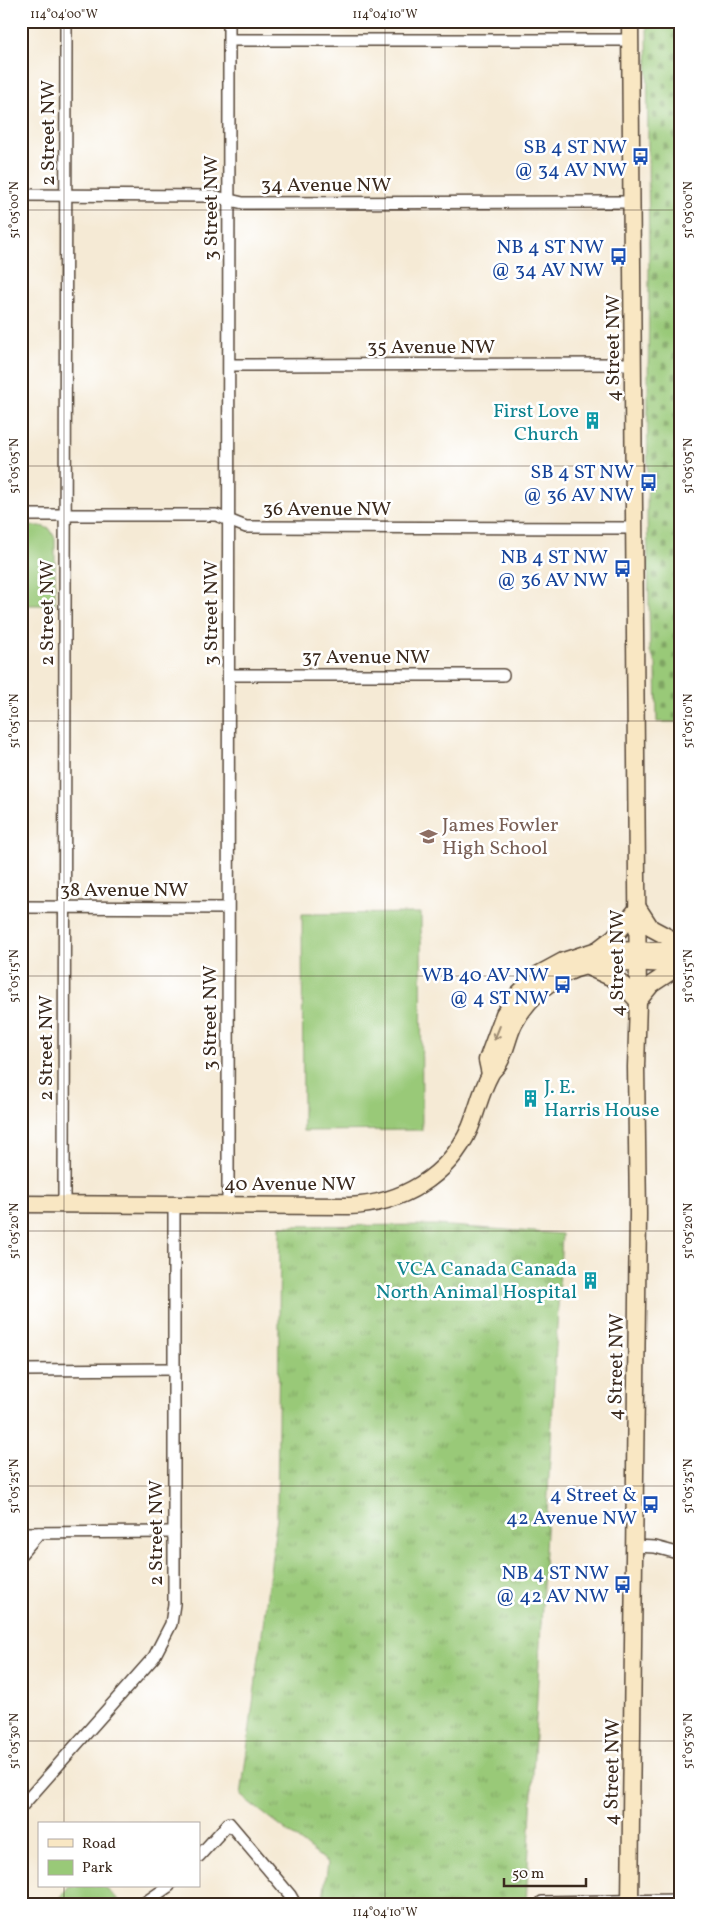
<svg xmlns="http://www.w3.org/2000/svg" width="702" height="1925" font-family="Vollkorn,serif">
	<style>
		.grass { fill: url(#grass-tufts); stroke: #6a7a4b }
		.cemetery { fill: url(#cemetery-stones); stroke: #6a7a4b }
		.park { fill: #99c978; stroke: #6a7a4b }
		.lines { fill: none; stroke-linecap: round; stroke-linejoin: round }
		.street-casing { stroke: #574739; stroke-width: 14 }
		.secondary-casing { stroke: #574739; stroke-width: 19 }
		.street { stroke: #fff; stroke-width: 11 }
		.secondary { stroke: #f9e7c3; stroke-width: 16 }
		.oneway { stroke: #9a8870 }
		.ticks { fill: none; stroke: #3b2a1e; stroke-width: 1; stroke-opacity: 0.45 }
		.labels { text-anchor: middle; stroke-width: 5; stroke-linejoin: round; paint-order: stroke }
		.street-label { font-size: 20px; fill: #3b2a1e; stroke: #fff }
		.transit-label { font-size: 20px; fill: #164399; stroke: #fff; text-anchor: end }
		.culture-label { font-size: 20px; fill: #0d838f; stroke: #fff; text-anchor: end }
		.education-label { font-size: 20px; fill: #785e54; stroke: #fff; text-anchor: start }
		.neatline { fill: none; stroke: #3b2a1e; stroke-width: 2 }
		.ticks-label { font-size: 12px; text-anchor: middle; fill: #3b2a1e }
	</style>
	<defs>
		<pattern id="grass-tufts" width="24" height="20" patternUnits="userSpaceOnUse" patternTransform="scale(1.25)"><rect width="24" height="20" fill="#99c978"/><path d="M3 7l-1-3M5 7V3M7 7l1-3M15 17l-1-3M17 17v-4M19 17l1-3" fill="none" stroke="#7ea362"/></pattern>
		<pattern id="cemetery-stones" width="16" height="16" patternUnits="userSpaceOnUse" patternTransform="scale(1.25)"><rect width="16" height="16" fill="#99c978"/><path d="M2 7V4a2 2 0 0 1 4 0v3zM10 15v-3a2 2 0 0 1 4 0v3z" fill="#7ea362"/></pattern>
	</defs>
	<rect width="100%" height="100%" fill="#fff"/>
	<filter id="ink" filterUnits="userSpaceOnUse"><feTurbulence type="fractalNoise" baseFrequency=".02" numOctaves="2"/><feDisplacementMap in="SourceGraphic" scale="10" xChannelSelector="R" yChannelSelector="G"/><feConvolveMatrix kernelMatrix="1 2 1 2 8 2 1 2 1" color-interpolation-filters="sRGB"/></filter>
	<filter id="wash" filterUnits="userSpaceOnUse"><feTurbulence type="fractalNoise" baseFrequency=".0096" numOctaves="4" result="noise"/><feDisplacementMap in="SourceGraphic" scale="20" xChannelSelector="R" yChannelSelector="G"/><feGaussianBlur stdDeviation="1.12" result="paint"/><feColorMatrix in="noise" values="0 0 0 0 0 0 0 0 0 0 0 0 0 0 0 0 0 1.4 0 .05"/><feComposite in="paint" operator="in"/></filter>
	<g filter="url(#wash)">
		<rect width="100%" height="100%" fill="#f5ead5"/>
		<!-- grass -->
		<polygon class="grass" points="436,1225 562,1234 526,1904 322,1904 328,1863 241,1796 277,1517 280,1226"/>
		<!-- cemetery -->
		<polygon class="cemetery" points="647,21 681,21 681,722 657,722 656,664 650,651 647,514 649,273"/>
		<!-- park -->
		<g class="park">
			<polygon points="21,526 41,526 50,529 55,538 55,605 21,605"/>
			<polygon points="421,913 422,1130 303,1131 302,914"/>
			<polygon points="69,1886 103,1886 121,1902 55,1904"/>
		</g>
	</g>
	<g filter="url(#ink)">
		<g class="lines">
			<defs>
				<g id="street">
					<polyline points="230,40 630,40"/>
					<polyline points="21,195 212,196 243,203 632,202"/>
					<polyline points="230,365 633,364"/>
					<polyline points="21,515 216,515 246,527 635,528"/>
					<polyline points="229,675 503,675"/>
					<polyline points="21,907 227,908"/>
					<polyline points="64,1205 66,21"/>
					<polyline points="228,1205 229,21"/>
					<polyline points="21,1370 174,1369"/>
					<polyline points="21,1533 174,1532"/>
					<polyline points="634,1546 655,1547 681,1554"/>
					<polyline points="21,1554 39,1533"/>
					<polyline points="21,1807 154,1657 171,1624 174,1604 174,1205"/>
					<polyline points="199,1856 229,1823 290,1895 295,1904"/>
					<polyline points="542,1902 681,1900"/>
					<polyline points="143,1904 169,1886"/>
				</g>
				<g id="secondary">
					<polyline points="630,21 638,1001 636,1067 638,1214 630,1904"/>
					<polyline points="638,908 651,928 681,944"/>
					<polyline points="597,950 614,937 638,908"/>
					<polyline points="588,967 619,981 638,1001"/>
					<polyline points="638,1001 652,984 681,965"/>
					<polyline points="490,1074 487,1060 504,1014 518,994 539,974 563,961 597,950 681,951"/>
					<path d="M21,1204L349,1206C401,1204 448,1177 470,1128C477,1111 481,1091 490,1075C492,1070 497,1067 499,1063C506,1051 508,1036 514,1024C528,997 556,973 586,966C616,959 650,964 681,964"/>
				</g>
			</defs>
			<!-- street casing -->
			<use href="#street" class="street-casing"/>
			<!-- secondary casing -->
			<use href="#secondary" class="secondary-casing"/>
			<!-- street -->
			<use href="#street" class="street"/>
			<!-- secondary -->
			<use href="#secondary" class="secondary"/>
		</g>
		<!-- one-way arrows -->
		<defs><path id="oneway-shaft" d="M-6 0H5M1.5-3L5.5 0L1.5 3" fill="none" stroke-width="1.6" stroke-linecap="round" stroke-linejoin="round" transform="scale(1.25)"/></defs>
		<use class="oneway" href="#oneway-shaft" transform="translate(497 1033) rotate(112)"/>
	</g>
	<!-- ticks -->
	<path class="ticks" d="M64,21V1824M385,21V1904M21,210H681M21,466H681M21,721H681M21,976H681M21,1231H681M21,1486H681M21,1741H681M64,1886V1904"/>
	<!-- icons -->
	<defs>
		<symbol id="bus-bare" viewBox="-9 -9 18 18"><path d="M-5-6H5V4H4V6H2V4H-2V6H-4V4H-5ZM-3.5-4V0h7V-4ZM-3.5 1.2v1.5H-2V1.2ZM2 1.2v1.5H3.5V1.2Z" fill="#1a4fb4" stroke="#fff" stroke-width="2.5" paint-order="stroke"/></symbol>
		<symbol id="building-bare" viewBox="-9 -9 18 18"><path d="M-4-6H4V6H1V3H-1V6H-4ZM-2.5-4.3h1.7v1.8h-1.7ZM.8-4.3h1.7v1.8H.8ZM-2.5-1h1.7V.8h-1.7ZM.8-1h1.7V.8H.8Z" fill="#0f9aa8" stroke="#fff" stroke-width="2.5" paint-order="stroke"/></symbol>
		<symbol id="school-bare" viewBox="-9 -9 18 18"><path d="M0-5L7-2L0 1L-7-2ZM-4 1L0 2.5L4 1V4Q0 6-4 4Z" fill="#8d6e63" stroke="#fff" stroke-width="2.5" paint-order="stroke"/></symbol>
	</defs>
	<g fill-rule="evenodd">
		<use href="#bus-bare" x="628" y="144" width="25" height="25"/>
		<use href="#bus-bare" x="606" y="244" width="25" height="25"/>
		<use href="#building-bare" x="580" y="408" width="25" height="25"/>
		<use href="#bus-bare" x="636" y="470" width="25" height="25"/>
		<use href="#bus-bare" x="610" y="556" width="25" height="25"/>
		<use href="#school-bare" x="416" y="824" width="25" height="25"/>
		<use href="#bus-bare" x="550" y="972" width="25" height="25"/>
		<use href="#building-bare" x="518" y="1086" width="25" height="25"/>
		<use href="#building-bare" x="578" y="1268" width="25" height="25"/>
		<use href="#bus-bare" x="638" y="1492" width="25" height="25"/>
		<use href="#bus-bare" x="610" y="1572" width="25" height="25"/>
	</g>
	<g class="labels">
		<!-- street labels -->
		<g class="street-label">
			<text transform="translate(47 133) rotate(-90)" y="7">2 Street NW</text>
			<text x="326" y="191">34 Avenue NW</text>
			<text transform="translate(210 208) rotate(-90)" y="7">3 Street NW</text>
			<text x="431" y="353">35 Avenue NW</text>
			<text transform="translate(612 348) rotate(-90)" y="7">4 Street NW</text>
			<text x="327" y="515">36 Avenue NW</text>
			<text transform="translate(46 613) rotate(-90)" y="7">2 Street NW</text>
			<text transform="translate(210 613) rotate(-90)" y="7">3 Street NW</text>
			<text x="366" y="663">37 Avenue NW</text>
			<text x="124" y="896">38 Avenue NW</text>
			<text transform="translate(616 963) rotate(-90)" y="7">4 Street NW</text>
			<text transform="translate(209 1018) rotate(-90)" y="7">3 Street NW</text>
			<text transform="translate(45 1048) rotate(-90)" y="7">2 Street NW</text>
			<text x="290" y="1190">40 Avenue NW</text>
			<text transform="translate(615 1367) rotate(-89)" y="7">4 Street NW</text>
			<text transform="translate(155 1533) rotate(-90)" y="7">2 Street NW</text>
			<text transform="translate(611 1772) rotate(-89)" y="7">4 Street NW</text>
		</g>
		<!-- transit labels -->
		<g class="transit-label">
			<text x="627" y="153">SB 4 ST NW<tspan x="627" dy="23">@ 34 AV NW</tspan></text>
			<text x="604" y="253">NB 4 ST NW<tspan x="604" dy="23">@ 34 AV NW</tspan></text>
			<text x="634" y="478">SB 4 ST NW<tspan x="634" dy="23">@ 36 AV NW</tspan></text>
			<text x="608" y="563">NB 4 ST NW<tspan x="608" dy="23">@ 36 AV NW</tspan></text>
			<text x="549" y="981">WB 40 AV NW<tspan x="549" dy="23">@ 4 ST NW</tspan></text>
			<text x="637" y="1501">4 Street &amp;<tspan x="637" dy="23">42 Avenue NW</tspan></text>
			<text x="609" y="1579">NB 4 ST NW<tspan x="609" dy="23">@ 42 AV NW</tspan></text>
		</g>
		<!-- culture labels -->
		<g class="culture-label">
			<text x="579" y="417">First Love<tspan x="579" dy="23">Church</tspan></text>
			<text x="544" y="1093" text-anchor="start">J. E.<tspan x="544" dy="23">Harris House</tspan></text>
			<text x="577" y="1275">VCA Canada Canada<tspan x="577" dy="23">North Animal Hospital</tspan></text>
		</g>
		<!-- education labels -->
		<g class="education-label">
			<text x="442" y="831">James Fowler<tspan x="442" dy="23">High School</tspan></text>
		</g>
	</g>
	<!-- margin -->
	<rect width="702" height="1925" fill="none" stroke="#fff" stroke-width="55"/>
	<!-- legend -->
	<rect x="38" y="1822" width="162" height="65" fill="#ffffff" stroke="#b1aaa5"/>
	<rect x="48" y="1839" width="25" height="8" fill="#f9e7c3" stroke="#b1aaa5"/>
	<text x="82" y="1848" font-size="15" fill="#3b2a1e">Road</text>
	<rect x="48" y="1860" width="25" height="15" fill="#99c978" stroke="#b1aaa5"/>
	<text x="82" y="1872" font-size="15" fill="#3b2a1e">Park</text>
	<!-- scale -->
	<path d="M504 1878v8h82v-8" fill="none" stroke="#3b2a1e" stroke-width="2.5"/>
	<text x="512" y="1878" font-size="15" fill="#3b2a1e" stroke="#ffffff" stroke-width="4" paint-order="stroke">50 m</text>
	<rect x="28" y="28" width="646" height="1870" class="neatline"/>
	<g class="ticks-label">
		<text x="64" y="18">114°04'00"W</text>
		<text x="385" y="18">114°04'10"W</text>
		<text transform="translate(688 210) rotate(-90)" y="4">51°05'00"N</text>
		<text transform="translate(14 210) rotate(-90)" y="4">51°05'00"N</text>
		<text transform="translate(688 466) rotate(-90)" y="4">51°05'05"N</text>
		<text transform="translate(14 466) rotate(-90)" y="4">51°05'05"N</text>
		<text transform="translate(688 721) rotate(-90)" y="4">51°05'10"N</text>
		<text transform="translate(14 721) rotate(-90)" y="4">51°05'10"N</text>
		<text transform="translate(14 976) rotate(-90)" y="4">51°05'15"N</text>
		<text transform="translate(688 976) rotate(-90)" y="4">51°05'15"N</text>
		<text transform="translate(688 1231) rotate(-90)" y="4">51°05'20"N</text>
		<text transform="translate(14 1231) rotate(-90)" y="4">51°05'20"N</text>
		<text transform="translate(688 1486) rotate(-90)" y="4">51°05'25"N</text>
		<text transform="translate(14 1486) rotate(-90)" y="4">51°05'25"N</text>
		<text transform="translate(688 1741) rotate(-90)" y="4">51°05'30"N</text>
		<text transform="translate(14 1741) rotate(-90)" y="4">51°05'30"N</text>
		<text x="385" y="1916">114°04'10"W</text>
	</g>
</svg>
